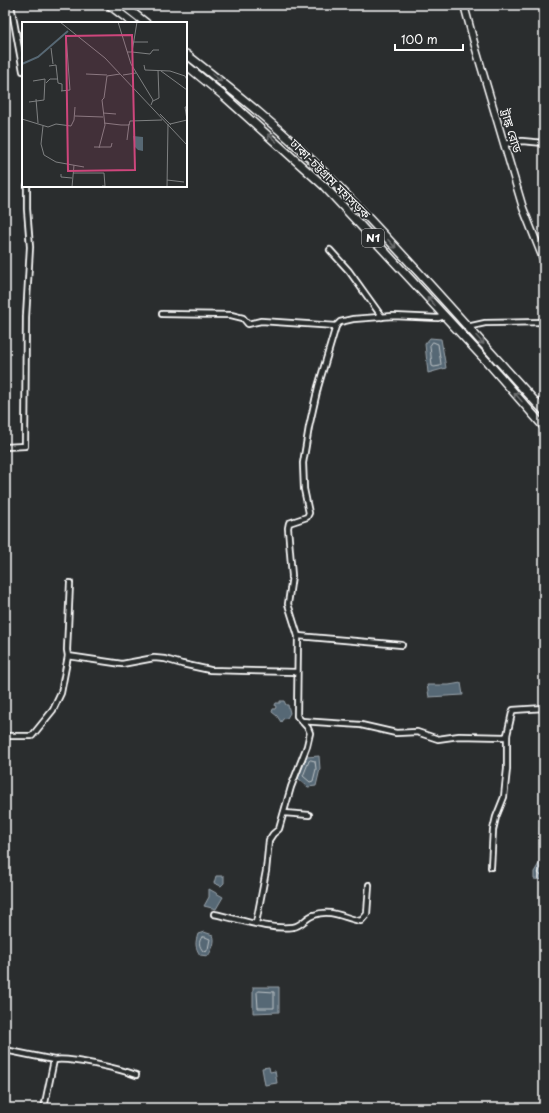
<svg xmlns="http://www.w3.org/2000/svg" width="549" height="1113" font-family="'Playpen Sans','Noto Sans Bengali',sans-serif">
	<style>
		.water { fill: #576874; stroke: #9aa4ac }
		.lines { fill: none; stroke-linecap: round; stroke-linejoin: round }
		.shore { stroke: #bcc3c7; stroke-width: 1 }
		.minor-casing { stroke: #fff; stroke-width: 8 }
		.secondary-casing { stroke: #fff; stroke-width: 9 }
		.trunk-casing { stroke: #fff; stroke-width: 10 }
		.minor { stroke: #2a2d2e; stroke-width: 4.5 }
		.secondary { stroke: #2a2d2e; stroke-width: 6 }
		.trunk { stroke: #2a2d2e; stroke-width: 7 }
		.oneway { stroke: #6a6c6d }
		.labels { text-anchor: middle; stroke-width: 3.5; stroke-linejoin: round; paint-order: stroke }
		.shield { fill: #2a2d2e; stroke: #bfc0c0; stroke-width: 1 }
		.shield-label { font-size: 11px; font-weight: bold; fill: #fff }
		.street-label { font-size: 12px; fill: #fff; stroke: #2a2d2e }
		.inset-river { fill: none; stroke: #576874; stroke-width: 2 }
		.inset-road { fill: none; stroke: #7f8182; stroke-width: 1 }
		.view { fill: #ce467c; fill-opacity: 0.15; stroke: #ce467c; stroke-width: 2 }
		.inset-edge { fill: none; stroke: #fff; stroke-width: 2 }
	</style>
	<rect width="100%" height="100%" fill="#2a2d2e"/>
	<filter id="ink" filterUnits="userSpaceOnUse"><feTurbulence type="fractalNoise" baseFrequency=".025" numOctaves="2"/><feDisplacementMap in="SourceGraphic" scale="8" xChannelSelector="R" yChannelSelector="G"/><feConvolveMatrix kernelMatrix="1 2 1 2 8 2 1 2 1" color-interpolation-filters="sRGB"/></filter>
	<g filter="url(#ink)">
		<!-- water -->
		<g class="water">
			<polygon points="430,338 441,339 446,368 428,373 425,344"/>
			<polygon points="461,683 463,695 429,697 427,685 449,685"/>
			<polygon points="280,701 284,701 286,705 288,705 290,713 287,718 283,719 281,722 277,716 272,712 273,709 275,709 276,707 275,705 276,703 280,703"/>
			<polygon points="319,756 320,769 316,786 308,787 298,778 307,757"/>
			<polygon points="540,827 544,827 544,880 534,879 534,872 540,862"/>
			<polygon points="216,876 224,876 224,883 221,886 214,883"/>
			<polygon points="209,889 223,897 216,909 204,906 209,897"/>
			<path d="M204,932L213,935C216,941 212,950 208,956L200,955C195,947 195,943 198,934Z"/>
			<polygon points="253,987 279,987 279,1012 253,1013"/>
			<polygon points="269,1067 270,1072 275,1071 277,1083 265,1085 262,1068"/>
		</g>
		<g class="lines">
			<!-- shore -->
			<g class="shore">
				<polygon points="433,342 438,344 441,364 440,366 434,367 432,366 430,346"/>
				<polygon points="311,760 315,761 316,769 313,781 310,782 303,776 309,761"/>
				<polyline points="544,831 544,863 538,873 540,875 544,876"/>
				<path d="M202,937H205L210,939L208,949L206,952L203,951C199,946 198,942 202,937Z"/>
				<polygon points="259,991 274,992 274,1008 258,1008 257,993"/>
			</g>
			<defs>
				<g id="minor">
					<polyline points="11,5 23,71"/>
					<polyline points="504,144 522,141 544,143"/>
					<polyline points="330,250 349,271 382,317"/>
					<polyline points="162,314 231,315 243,318 248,324 261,321 336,326"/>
					<polyline points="467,327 485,323 544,322"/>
					<polyline points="5,447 25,446 26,317 30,247 27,209 27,186"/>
					<polyline points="298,636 402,645"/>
					<polyline points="68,656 122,664 154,658 165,659 182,664 210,670 297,672"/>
					<polyline points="301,721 361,725 396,733 417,732 438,739 459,736 505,737 507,735 512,713 513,710 544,708"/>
					<polyline points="5,736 32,736 53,710 61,693 68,656 67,650 70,583"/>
					<polyline points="284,813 309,815"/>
					<polyline points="491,867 493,830 496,817 504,797 507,769 507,735"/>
					<path d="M214,914C239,919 268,930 293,927C302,926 306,917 314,915C332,908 345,919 361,921L367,914L369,885"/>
					<polyline points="256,923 266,871 269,840 273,834 279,829 291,787 307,746 310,733 308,728 297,716 298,636 288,604 292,576 288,528 289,523 307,517 309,513 304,489 303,463 309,427 318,387 336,326 340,322 353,319 393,316 438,318 444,316"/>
					<path d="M5,1050L54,1060C70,1057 120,1069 136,1075"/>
					<polyline points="44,1108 54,1060"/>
				</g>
				<polyline id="secondary" points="464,5 475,46 523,208 544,261"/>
				<g id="trunk">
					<polyline points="109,5 133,23"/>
					<polyline points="123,5 146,23"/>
					<path d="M186,54C236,93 286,133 330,178C404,253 473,334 544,411"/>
					<polyline points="186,65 225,97 324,186 490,365 544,427"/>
				</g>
			</defs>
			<!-- minor casing -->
			<use href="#minor" class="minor-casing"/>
			<!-- secondary casing -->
			<use href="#secondary" class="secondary-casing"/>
			<!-- trunk casing -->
			<use href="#trunk" class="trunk-casing"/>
			<!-- minor -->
			<use href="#minor" class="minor"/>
			<!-- secondary -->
			<use href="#secondary" class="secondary"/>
			<!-- trunk -->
			<use href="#trunk" class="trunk"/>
		</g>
		<!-- one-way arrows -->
		<defs><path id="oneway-shaft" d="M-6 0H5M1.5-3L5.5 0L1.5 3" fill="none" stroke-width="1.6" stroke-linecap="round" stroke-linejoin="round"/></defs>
		<g class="oneway">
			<use href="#oneway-shaft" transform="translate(217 78) rotate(38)"/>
			<use href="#oneway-shaft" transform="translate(272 138) rotate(-139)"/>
			<use href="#oneway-shaft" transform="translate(392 244) rotate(47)"/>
			<use href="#oneway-shaft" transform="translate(431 301) rotate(-131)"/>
			<use href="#oneway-shaft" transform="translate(480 340) rotate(48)"/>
			<use href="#oneway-shaft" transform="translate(518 397) rotate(-131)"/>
		</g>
	</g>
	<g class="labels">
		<!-- shield labels -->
		<rect class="shield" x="362" y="229" width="22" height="18" rx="3"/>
		<g class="shield-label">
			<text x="373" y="242">N1</text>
		</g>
		<!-- street labels -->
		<g class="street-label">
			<text transform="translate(511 131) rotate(73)" y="4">ট্রাঙ্ক রোড</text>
			<text transform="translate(330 179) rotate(45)" y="4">ঢাকা-চট্টগ্রাম মহাসড়ক</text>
		</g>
	</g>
	<!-- overview -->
	<g transform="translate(22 22)">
		<rect width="165" height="165" fill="#2a2d2e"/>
		<path d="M111,114L121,115V129L116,128L113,125Z" fill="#576874"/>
		<path class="inset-river" d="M0,42L16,35L46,9"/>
		<path class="inset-road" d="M38,0L83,36L165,123M96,0L109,42L131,78L129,83M110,20H126M29,26L31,42M105,30H110L115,0M110,30L128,32L131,28H137M122,43L123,48L148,49L163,54L165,58M27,44L34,43L36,61L40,62V69M139,49L165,68M64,52L85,53M101,53L114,51M24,61L28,57H36M39,69L48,68L44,13M14,77L16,101M131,79L137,76L136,48M7,80L22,78L23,57L11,59M81,91L94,92M138,92L149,103M53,94L81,95M0,97L26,105L34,102L49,104L52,98L53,85M82,101L99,103H107L108,99L140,98M148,102L165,98L163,85H165M21,104L19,122L22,133L34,140L62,145M105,118L107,102M72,125H89L90,121M77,126L83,103L80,78L82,76L85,54L98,52M51,151H82L83,164H80M39,152V155L50,156M145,158L162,160M50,165L52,143M145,165L146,102"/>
		<path class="view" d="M110,13L113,148L46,149L44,14Z"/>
		<rect width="165" height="165" class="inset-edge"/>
	</g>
	<!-- margin -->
	<rect width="549" height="1113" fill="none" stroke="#2a2d2e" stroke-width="20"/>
	<rect x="10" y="10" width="529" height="1093" fill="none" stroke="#fff" stroke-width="1.5" filter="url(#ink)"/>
	<!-- scale -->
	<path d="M395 44v6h68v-6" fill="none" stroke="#ffffff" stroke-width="2"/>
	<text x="401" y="44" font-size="12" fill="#ffffff" stroke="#2a2d2e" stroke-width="3" paint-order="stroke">100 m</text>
</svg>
